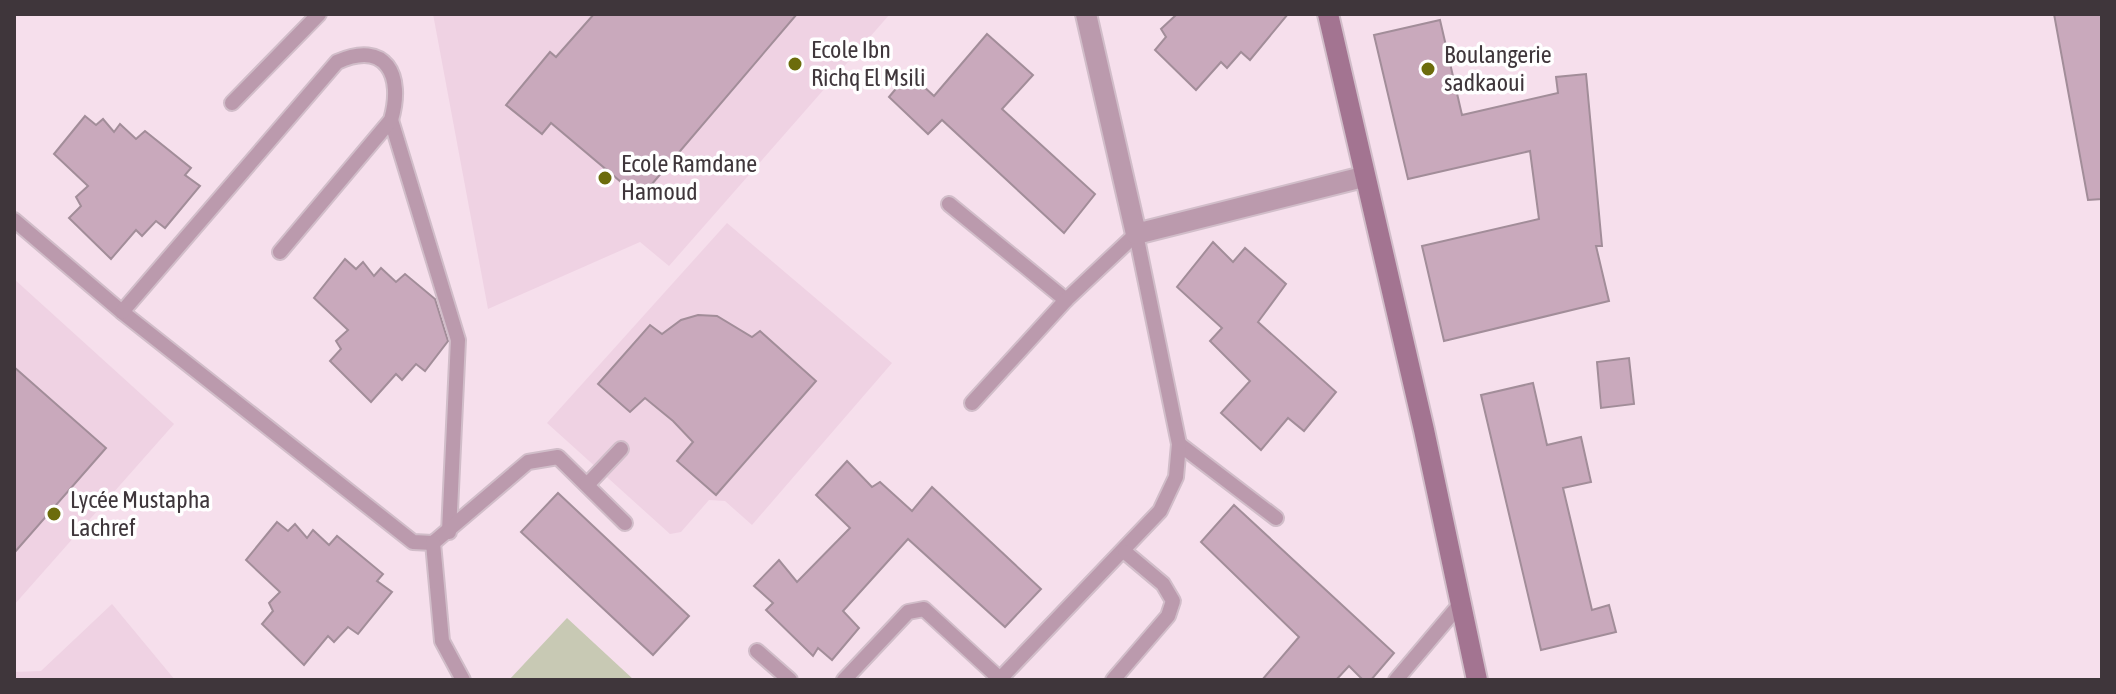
<svg xmlns="http://www.w3.org/2000/svg" width="2116" height="694" font-family="'Asap Condensed',sans-serif">
	<style>
		.built { fill: #efd2e3 }
		.green { fill: #c8c9b4 }
		.building { fill: #c9a9bc; stroke: #a28d99; stroke-width: 2 }
		.lines { fill: none; stroke-linecap: round; stroke-linejoin: round }
		.lane-casing { stroke: #d1bdc9; stroke-width: 18 }
		.street-casing { stroke: #d1bdc9; stroke-width: 24 }
		.secondary-casing { stroke: #d1bdc9; stroke-width: 24 }
		.lane { stroke: #bb9aad; stroke-width: 14 }
		.street { stroke: #bb9aad; stroke-width: 20 }
		.secondary { stroke: #a37491; stroke-width: 20 }
		.poi-dot { fill: #6c6c0c; stroke: #fff; stroke-width: 3 }
		.labels { text-anchor: middle; stroke-width: 7; stroke-linejoin: round; paint-order: stroke }
		.poi-label { font-size: 24px; fill: #3f363b; stroke: #fff; text-anchor: start }
	</style>
	<rect width="100%" height="100%" fill="#f6dfec"/>
	<!-- built -->
	<g class="built">
		<polygon points="433,14 890,14 669,266 640,242 488,309"/>
		<polygon points="727,223 892,363 752,525 725,501 709,500 681,532 670,534 547,423"/>
		<polygon points="14,279 174,424 14,605"/>
		<polygon points="112,604 175,680 14,680 14,672 41,671"/>
	</g>
	<!-- green -->
	<polygon class="green" points="567,618 634,680 509,680"/>
	<!-- building -->
	<g class="building">
		<polygon points="594,14 797,14 640,198 551,123 542,134 506,105 550,52 556,57"/>
		<polygon points="1177,14 1288,14 1250,60 1241,52 1227,68 1221,62 1196,90 1155,50 1166,37 1161,29"/>
		<polygon points="2054,14 2102,14 2102,199 2088,200"/>
		<polygon points="1440,20 1462,115 1558,93 1556,77 1586,74 1602,246 1596,246 1609,301 1444,341 1422,246 1539,219 1530,151 1408,179 1374,35"/>
		<polygon points="987,34 1033,75 1002,109 1095,194 1064,233 942,120 928,134 889,97 909,73 934,96"/>
		<polygon points="85,116 96,125 103,119 114,132 120,124 136,139 145,131 191,168 185,175 200,186 165,228 156,221 142,236 136,230 111,259 69,218 81,206 76,197 88,186 54,154"/>
		<polygon points="1213,242 1233,262 1245,248 1286,284 1258,322 1336,392 1304,431 1288,418 1261,450 1221,413 1250,381 1210,341 1222,328 1177,287"/>
		<polygon points="345,259 356,269 363,262 374,276 381,268 396,282 405,274 435,299 448,341 425,371 416,364 402,380 396,374 371,402 330,361 341,349 336,341 348,330 314,298"/>
		<polygon points="698,315 717,316 752,337 760,331 816,381 716,495 677,461 693,442 673,421 645,398 630,412 598,384 650,325 662,334 681,320"/>
		<polygon points="1629,358 1634,404 1601,408 1597,362"/>
		<polygon points="14,367 106,448 14,553"/>
		<polygon points="1533,383 1547,445 1581,437 1591,482 1563,488 1592,610 1609,605 1616,632 1541,650 1481,395"/>
		<polygon points="847,461 872,487 880,482 912,511 932,487 1041,589 1005,627 908,539 843,611 859,628 832,660 818,648 813,656 766,610 773,603 754,586 779,560 797,582 850,528 816,495"/>
		<polygon points="558,493 689,616 653,655 521,532"/>
		<polygon points="1234,505 1394,653 1371,680 1363,680 1349,666 1336,680 1262,680 1299,637 1201,542"/>
		<polygon points="277,522 288,531 295,524 307,538 313,530 329,545 337,536 383,574 377,581 392,592 358,634 348,627 334,642 328,636 304,665 262,624 273,611 269,603 280,592 246,560"/>
	</g>
	<g class="lines">
		<defs>
			<g id="lane">
				<polyline points="232,103 319,14"/>
				<polyline points="391,120 458,340 449,532"/>
				<polyline points="949,204 1066,300"/>
				<polyline points="14,220 122,312 413,542 433,543 528,462 558,457 625,523"/>
				<path d="M122,312L337,62C386,40 404,75 391,120L280,252"/>
				<polyline points="972,403 1066,300 1136,234"/>
				<polyline points="1179,444 1276,518"/>
				<polyline points="587,485 621,449"/>
				<polyline points="433,543 442,641 463,680"/>
				<polyline points="757,651 790,680"/>
				<polyline points="844,680 908,612 924,609 1000,679"/>
				<polyline points="999,680 1160,511 1176,477 1179,444 1136,234"/>
				<polyline points="1113,680 1168,616 1173,601 1163,584 1125,552"/>
				<polyline points="1396,680 1461,603"/>
			</g>
			<polyline id="street" points="1086,14 1136,234 1363,177"/>
			<polyline id="secondary" points="1328,14 1424,430 1477,680"/>
		</defs>
		<!-- lane casing -->
		<use href="#lane" class="lane-casing"/>
		<!-- street casing -->
		<use href="#street" class="street-casing"/>
		<!-- secondary casing -->
		<use href="#secondary" class="secondary-casing"/>
		<!-- lane -->
		<use href="#lane" class="lane"/>
		<!-- street -->
		<use href="#street" class="street"/>
		<!-- secondary -->
		<use href="#secondary" class="secondary"/>
	</g>
	<!-- markers -->
	<g class="poi-dot">
		<circle cx="795" cy="64" r="8"/>
		<circle cx="1428" cy="69" r="8"/>
		<circle cx="605" cy="178" r="8"/>
		<circle cx="54" cy="514" r="8"/>
	</g>
	<g class="labels">
		<!-- poi labels -->
		<g class="poi-label">
			<text x="811" y="58">Ecole Ibn<tspan x="811" dy="28">Richq El Msili</tspan></text>
			<text x="1444" y="63">Boulangerie<tspan x="1444" dy="28">sadkaoui</tspan></text>
			<text x="621" y="172">Ecole Ramdane<tspan x="621" dy="28">Hamoud</tspan></text>
			<text x="70" y="508">Lycée Mustapha<tspan x="70" dy="28">Lachref</tspan></text>
		</g>
	</g>
	<!-- border -->
	<rect width="2116" height="694" fill="none" stroke="#3f363b" stroke-width="32"/>
</svg>
